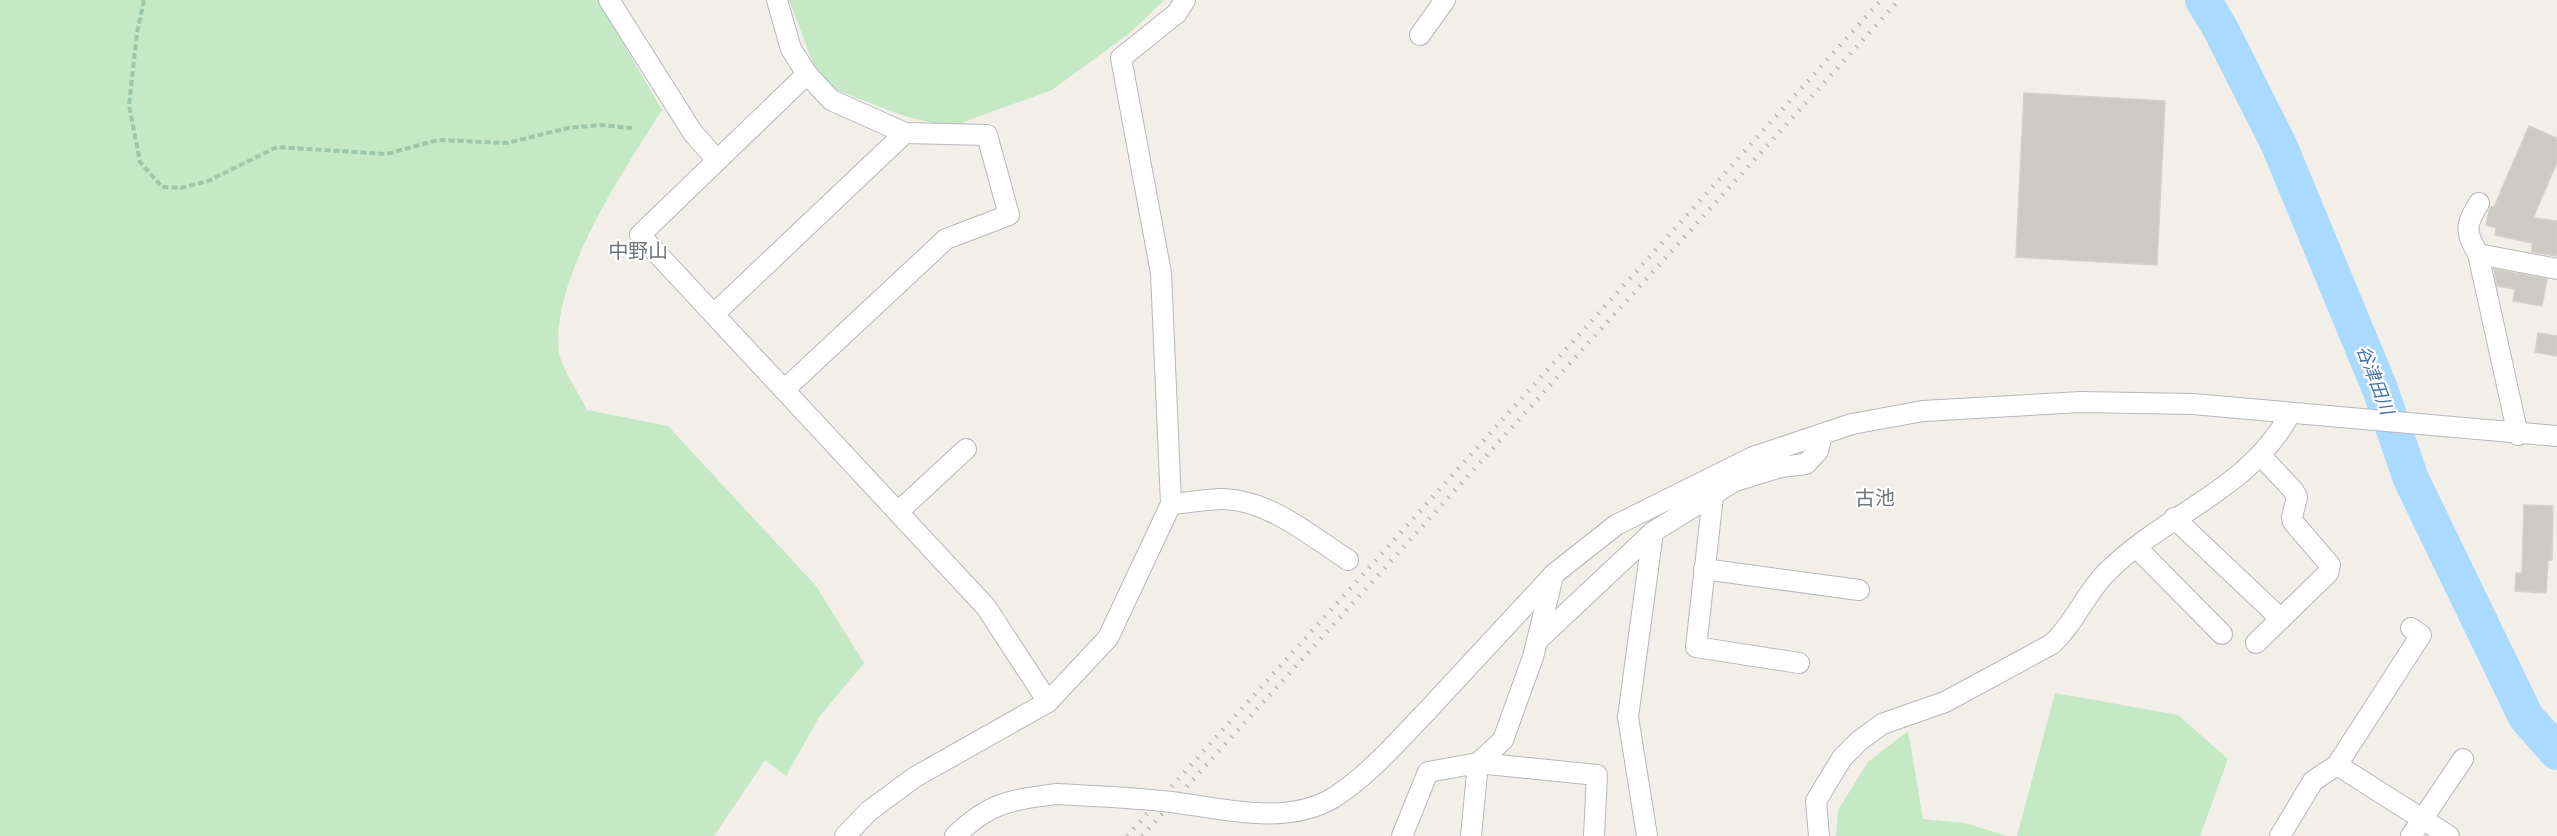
<svg xmlns="http://www.w3.org/2000/svg" width="2557" height="836" font-family="Manrope,'Noto Sans JP',sans-serif">
	<style>
		.green { fill: #c5e8c5 }
		.lines { fill: none; stroke-linecap: round; stroke-linejoin: round }
		.river { stroke: #aadaff; stroke-width: 36 }
		.building { fill: #cccac5; stroke: #d6d1c6; stroke-width: 1.5 }
		.minor-casing { stroke: #b5b8bc; stroke-width: 22 }
		.path { stroke: #9cc7a9; stroke-width: 4; stroke-dasharray: 6 3; stroke-linecap: butt }
		.minor { stroke: #fff; stroke-width: 20 }
		.rail { stroke: #b6b7b8; stroke-width: 4.5; stroke-dasharray: 1.5 8; stroke-linecap: butt }
		.minor-bridge-casing { stroke: #b5b8bc; stroke-width: 22; stroke-linecap: butt }
		.minor-bridge { stroke: #fff; stroke-width: 20 }
		.labels { text-anchor: middle; stroke-width: 4.5; stroke-linejoin: round; paint-order: stroke }
		.water-label { font-size: 18px; font-style: italic; fill: #4174aa; stroke: #fff }
		.quarter-label { font-size: 20px; fill: #70757a; stroke: #fff }
	</style>
	<rect width="100%" height="100%" fill="#f1efe8"/>
	<!-- green -->
	<g class="green">
		<path d="M0,0H598L662,110C624,170 550,279 559,352C561,368 580,395 587,410L668,426L816,586L864,663L819,717L786,776L765,760L714,836H0Z"/>
		<polygon points="789,0 1164,0 1131,32 1052,90 950,127 904,116 821,84"/>
		<polygon points="2055,693 2178,715 2228,759 2200,836 2017,836"/>
		<polygon points="1908,731 1923,819 1965,823 2007,836 1836,836 1838,810 1868,762"/>
	</g>
	<g class="lines">
		<!-- river -->
		<polyline class="river" points="2203,0 2220,28 2279,145 2380,389 2411,479 2526,717 2557,752"/>
	</g>
	<!-- building -->
	<g class="building">
		<polygon points="2024,93 2165,101 2157,265 2016,257"/>
		<polygon points="2529,126 2557,138 2557,162 2533,218 2557,221 2557,256 2532,252 2532,243 2495,235 2496,228 2486,225 2490,207 2494,207"/>
		<polygon points="2494,269 2547,279 2542,306 2513,301 2515,289 2497,286"/>
		<polygon points="2538,333 2557,336 2557,356 2535,352"/>
		<polygon points="2524,505 2553,506 2552,560 2548,560 2546,593 2515,591 2516,573 2522,573"/>
	</g>
	<g class="lines">
		<defs>
			<g id="minor">
				<polyline points="609,0 693,133 717,160"/>
				<polyline points="777,0 791,49 807,74 831,100 905,133 987,135 1009,215 946,239 784,390"/>
				<polyline points="1420,35 1445,0"/>
				<polyline points="807,74 640,235 986,607 1048,702"/>
				<path d="M2478,254C2465,231 2465,226 2479,203"/>
				<polyline points="714,314 905,133"/>
				<polyline points="2518,435 2478,254 2557,269"/>
				<polyline points="1713,496 1696,647 1799,663"/>
				<path d="M1171,504C1188,503 1206,499 1223,499C1269,500 1311,536 1348,560"/>
				<polyline points="898,512 966,449"/>
				<polyline points="2174,518 2281,619"/>
				<polyline points="2137,548 2222,634"/>
				<polyline points="1704,569 1859,590"/>
				<polyline points="1538,640 1653,532 1735,481 1781,467 1806,464 1818,451 1822,434"/>
				<polyline points="2256,643 2328,573 2330,565 2293,522 2292,517 2297,497 2293,490 2261,456"/>
				<polyline points="1427,711 1554,574 1616,525 1753,457 1852,424 1923,411 2081,402 2193,404 2557,436"/>
				<polyline points="2337,765 2449,836"/>
				<polyline points="845,836 869,811 915,777 1048,702 1108,638 1171,504 1161,273 1121,58 1177,13 1185,0"/>
				<path d="M955,836C990,802 1011,800 1057,794"/>
				<polyline points="1402,836 1428,772 1478,763 1597,775 1594,836"/>
				<polyline points="1471,836 1478,763 1503,740 1533,657 1553,576"/>
				<polyline points="1647,836 1628,717 1653,532"/>
				<path d="M1819,836L1816,801L1842,758L1859,741L1882,724L1945,702L2052,644C2075,623 2086,592 2108,571C2168,512 2249,490 2290,414"/>
				<polyline points="2280,836 2313,781 2337,765 2421,635 2411,628"/>
				<polyline points="2411,836 2463,759"/>
			</g>
		</defs>
		<!-- minor casing -->
		<use href="#minor" class="minor-casing"/>
		<!-- path -->
		<polyline class="path" points="144,0 137,33 129,105 140,162 162,187 181,188 208,181 277,147 386,154 438,140 507,143 568,128 600,125 632,128"/>
		<!-- minor -->
		<use href="#minor" class="minor"/>
		<!-- rail -->
		<g class="rail">
			<polyline points="1127,836 1881,0"/>
			<polyline points="1142,836 1899,0"/>
		</g>
		<defs>
			<path id="minor-bridge" d="M1057,794C1092,796 1128,797 1162,801C1216,806 1282,828 1333,798C1368,776 1398,741 1427,711"/>
		</defs>
		<!-- minor-bridge casing -->
		<use href="#minor-bridge" class="minor-bridge-casing"/>
		<!-- minor-bridge -->
		<use href="#minor-bridge" class="minor-bridge"/>
	</g>
	<g class="labels">
		<!-- water labels -->
		<g class="water-label">
			<text transform="translate(2375 380) rotate(69)" y="6">谷津田川</text>
		</g>
		<!-- quarter labels -->
		<g class="quarter-label">
			<text x="638" y="258">中野山</text>
			<text x="1875" y="505">古池</text>
		</g>
	</g>
</svg>
